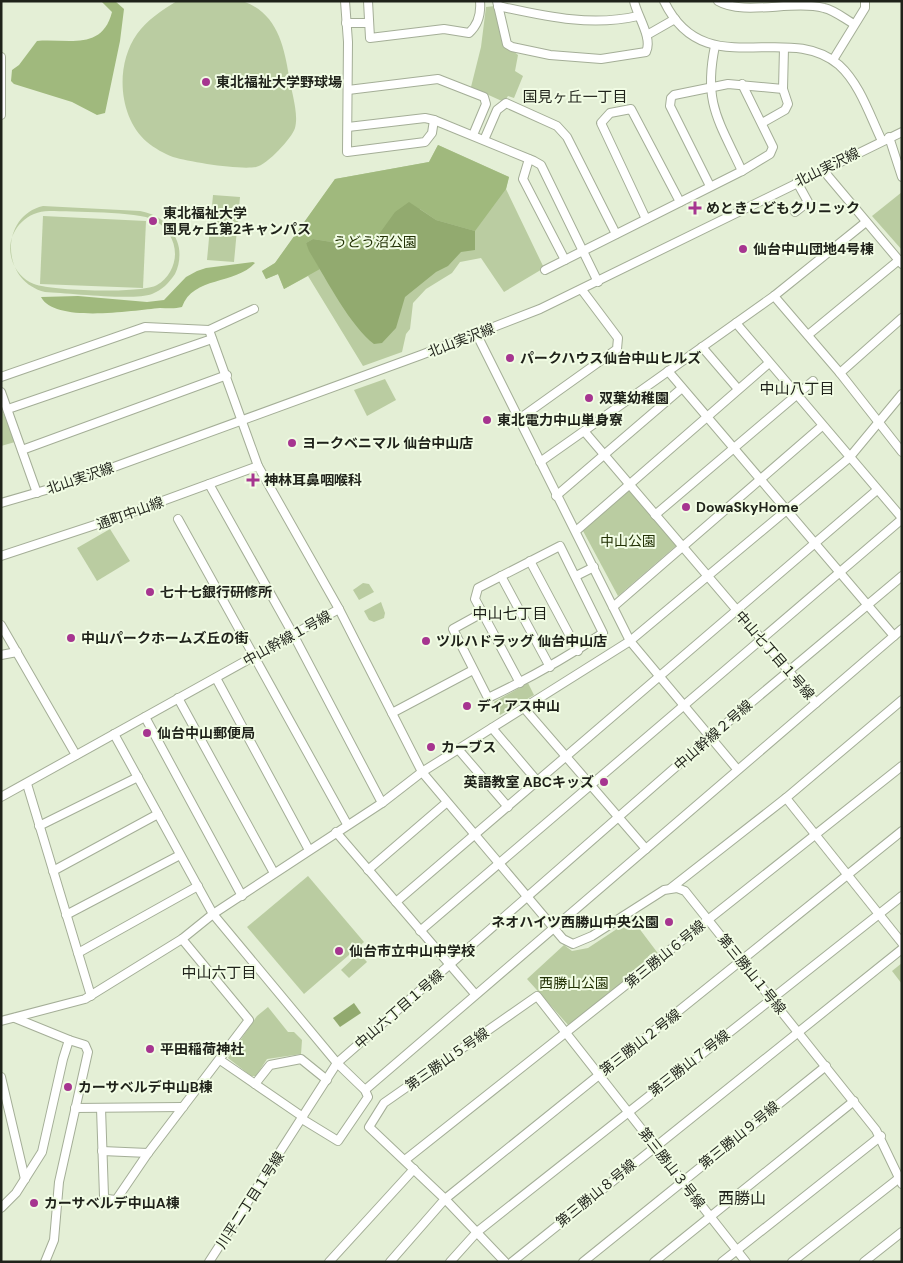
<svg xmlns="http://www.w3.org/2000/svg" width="903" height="1263" font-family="'DM Sans','Noto Sans JP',sans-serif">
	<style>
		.green { fill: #bacca1; fill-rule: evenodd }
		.forest { fill: #a0b97d }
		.water { fill: #92aa6f }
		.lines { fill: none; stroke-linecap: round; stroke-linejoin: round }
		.minor-casing { stroke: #a4ae97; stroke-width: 10 }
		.minor { stroke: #fff; stroke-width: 8 }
		.poi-dot { fill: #a63590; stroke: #f1fce4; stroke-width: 2 }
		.labels { text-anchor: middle; stroke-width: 4; stroke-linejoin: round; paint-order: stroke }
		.poi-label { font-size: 14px; font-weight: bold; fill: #1f221a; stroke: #f1fce4; text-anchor: start }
		.street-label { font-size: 14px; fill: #1f221a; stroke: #f1fce4 }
		.park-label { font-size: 14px; fill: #223104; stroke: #f1fce4 }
		.neighbourhood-label { font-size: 15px; fill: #1f221a; stroke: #f1fce4 }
		.quarter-label { font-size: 16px; fill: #1f221a; stroke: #f1fce4 }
	</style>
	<rect width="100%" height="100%" fill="#e4efd6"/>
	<!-- green -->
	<g class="green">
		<path d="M177,1C192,1 234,0 245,2C277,14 284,46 289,76C291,91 299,113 295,128C292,138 267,165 256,167C239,170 190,162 173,157C165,154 154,148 147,142C118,117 115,65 137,34C147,20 162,10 177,1Z"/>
		<polygon points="495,6 513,51 518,55 515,71 523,76 514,98 508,96 504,102 471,87 481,47 486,7"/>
		<polygon points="438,145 509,177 506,189 544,268 504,292 481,258 460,262 452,273 426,289 413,303 410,329 406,334 402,352 363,366 308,276 284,289 278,274 266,279 262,271 275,263 335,179 429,162"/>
		<polygon points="902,192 902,250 872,216"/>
		<polygon points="213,195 240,197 234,262 207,260"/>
		<path d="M43,206L140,211C157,214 171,224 177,241C181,251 180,264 175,274C169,283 162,290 152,294C134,301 68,293 45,292C0,281 0,216 43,206ZM49,211C71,212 138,211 154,220C167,227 175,240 175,254C175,266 168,279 157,285C141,294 52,291 34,284C23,280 15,270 12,260C4,235 24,211 49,211Z"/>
		<polygon points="43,216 146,221 143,288 40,284"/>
		<polygon points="385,379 396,400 367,416 354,390"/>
		<polygon points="1,407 15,442 1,446"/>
		<polygon points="630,489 677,545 618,596 582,529"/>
		<polygon points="110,529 130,561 97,581 77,548"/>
		<polygon points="363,583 369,584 374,592 359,600 353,590"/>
		<polygon points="381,602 385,613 384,618 374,622 369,620 364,611"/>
		<polygon points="528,683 534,695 500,715 494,702"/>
		<polygon points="308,876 364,942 304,994 247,927"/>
		<polygon points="632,919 660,956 569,1026 527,979 564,945 572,951 588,948"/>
		<polygon points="359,953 367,962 349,978 341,970"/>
		<polygon points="902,963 902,984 892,971"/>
		<polygon points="268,1007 288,1032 294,1032 302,1040 301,1054 267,1059 256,1076 251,1076 228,1058 257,1016"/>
	</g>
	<!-- forest -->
	<g class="forest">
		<path d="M101,1H115L124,9L120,41L105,113L97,115L72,102L14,84L11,81L12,70L19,65L37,41C66,38 102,52 112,12Z"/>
		<polygon points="438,145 509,177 506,189 475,231 436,220 420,209 369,248 313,239 306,243 320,269 284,289 278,274 266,279 262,271 275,263 335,179 429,162"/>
		<path d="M253,262L255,263C235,285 193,276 182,307C175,309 167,308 160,308C135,310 55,324 41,297L78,296L147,302L164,300L186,277L197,271L206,268Z"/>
	</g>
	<!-- water -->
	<g class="water">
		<path d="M409,202L436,220L475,231V250L461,252L448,266L436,272L405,297L396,328L382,343L374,344C350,326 325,277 309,251L306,243L313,239L369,248L395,212Z"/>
		<polygon points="354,1003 361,1013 340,1027 333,1018"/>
	</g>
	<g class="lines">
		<defs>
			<g id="minor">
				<polyline points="345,1 348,42 347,152 425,142 432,133 434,120"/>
				<path d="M368,1L370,38L444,29L469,33C478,25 481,13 480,1"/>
				<path d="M497,1L507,44L512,47L550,55L601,59L646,52C653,38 637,16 634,1"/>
				<path d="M664,1C704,85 787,20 839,65C860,84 870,116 882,141"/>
				<path d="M718,1C743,16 792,0 824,8C834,10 845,19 854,24"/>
				<path d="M498,6C545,16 590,27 638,16"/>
				<polyline points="346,23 369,23"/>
				<polyline points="647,35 675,19"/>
				<path d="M715,46C703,103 719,121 742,171"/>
				<polyline points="1,57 1,115"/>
				<polyline points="833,60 865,8 865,1"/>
				<polyline points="348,90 438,79 484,97 486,104 473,135"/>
				<polyline points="762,123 785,110 788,104 783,89 784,48"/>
				<polyline points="348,127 425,118 434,120 534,161 541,165 598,282"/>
				<polyline points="889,137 902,177"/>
				<polyline points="484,140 497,110 506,103 557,126 567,137 616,234"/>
				<polyline points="529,159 523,179 565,260"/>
				<polyline points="824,169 828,176 902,264"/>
				<polyline points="710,186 670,106 671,98 674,95 728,84 783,89"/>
				<polyline points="795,212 808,202 797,182"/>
				<polyline points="646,219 601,123 610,113 631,109 680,202"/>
				<polyline points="545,270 742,171 770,154 773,147 742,84"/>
				<polyline points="774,296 840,373 902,452"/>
				<polyline points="254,309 209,330 258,466 339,609"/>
				<polyline points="736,323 902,518"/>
				<polyline points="476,333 630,641 737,769"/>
				<polyline points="808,335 899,260"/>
				<polyline points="702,347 738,389"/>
				<polyline points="668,371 894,636"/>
				<polyline points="840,373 902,318"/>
				<polyline points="1,377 145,327 209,330"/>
				<polyline points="1,392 37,493"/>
				<polyline points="8,409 212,339"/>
				<polyline points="519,419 617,349 618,338 582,290"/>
				<polyline points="584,431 774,296 866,222"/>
				<polyline points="22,450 227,375"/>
				<polyline points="209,484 293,634 382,803"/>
				<polyline points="556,496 682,388"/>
				<polyline points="1,503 70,483 421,355 540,309 902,132"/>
				<polyline points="655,515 813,381"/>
				<polyline points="178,519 347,824"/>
				<polyline points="576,531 769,363"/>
				<polyline points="1,556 116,518 258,466"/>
				<polyline points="530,561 578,651"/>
				<polyline points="501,576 550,667"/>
				<polyline points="576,576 594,567"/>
				<polyline points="613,607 822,426"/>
				<path d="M482,613L453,629L488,698C528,679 566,658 603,633L560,546L478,588L475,599L520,683"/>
				<polyline points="1,625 76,755"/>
				<polyline points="1,655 17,652"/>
				<polyline points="216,678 309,850"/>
				<polyline points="178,698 274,873"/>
				<polyline points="816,703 902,629"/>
				<polyline points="524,708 646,849"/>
				<polyline points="392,713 473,670"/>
				<polyline points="145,717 242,896"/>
				<polyline points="492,728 538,782"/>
				<polyline points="114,734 213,914 337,1063 365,1090 368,1097 338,1141 302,1119"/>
				<polyline points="458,749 508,807"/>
				<polyline points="27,784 91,996"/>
				<polyline points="1,797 339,609 422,772 563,939 573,944 592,936 664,890 677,888 685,891 876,1130 902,1184"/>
				<polyline points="786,798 902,943"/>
				<polyline points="39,826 138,777"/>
				<polyline points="336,832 475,994"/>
				<polyline points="368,870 446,803"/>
				<polyline points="53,871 158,814"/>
				<polyline points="671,888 786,798 902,700"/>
				<polyline points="396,902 877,490"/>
				<polyline points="66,915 180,855"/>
				<polyline points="420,931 902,519"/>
				<polyline points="78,953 198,886"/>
				<polyline points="1,1021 85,999 182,939 213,914 382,803 422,772 630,641 849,458 902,394"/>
				<polyline points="220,1060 303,1117"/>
				<polyline points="1,1077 25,1179"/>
				<polyline points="255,1084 270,1065 301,1059 327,1080"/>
				<polyline points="365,1090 816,703 584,431 540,462"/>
				<polyline points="75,1108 183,1107"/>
				<polyline points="101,1108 104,1196 107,1199 116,1200 148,1153 249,1020 182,939"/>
				<polyline points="102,1151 148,1153"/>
				<polyline points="405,1160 902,766"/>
				<polyline points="1,1208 16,1193 42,1152 63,1059 69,1040 15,1018"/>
				<polyline points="45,1262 54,1240 59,1182 88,1052 85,1045 69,1040"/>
				<polyline points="209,1262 337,1063 710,737 902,576"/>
				<polyline points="329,1262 414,1169"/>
				<polyline points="390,1262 445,1199 369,1127 384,1103 537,996 746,1262"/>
				<polyline points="450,1262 477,1232 902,896"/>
				<polyline points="505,1262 445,1199 902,831"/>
				<polyline points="512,1262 902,949"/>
				<polyline points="583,1262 826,1066"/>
				<polyline points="654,1262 854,1101"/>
				<polyline points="722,1262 881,1136"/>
				<polyline points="792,1262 898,1179"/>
				<polyline points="864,1262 902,1232"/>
			</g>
		</defs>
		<!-- minor casing -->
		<use href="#minor" class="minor-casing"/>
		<!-- minor -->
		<use href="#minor" class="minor"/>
	</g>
	<!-- markers -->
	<g class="poi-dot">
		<circle cx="206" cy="82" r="5"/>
		<path d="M692.5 200.5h5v5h5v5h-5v5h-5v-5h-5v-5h5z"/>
		<circle cx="153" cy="221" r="5"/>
		<circle cx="743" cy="249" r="5"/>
		<circle cx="510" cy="358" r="5"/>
		<circle cx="589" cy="398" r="5"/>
		<circle cx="487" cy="420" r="5"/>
		<circle cx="292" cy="443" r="5"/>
		<path d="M250.5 472.5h5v5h5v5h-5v5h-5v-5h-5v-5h5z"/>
		<circle cx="686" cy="507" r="5"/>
		<circle cx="150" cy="592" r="5"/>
		<circle cx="71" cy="638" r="5"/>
		<circle cx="426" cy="641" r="5"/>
		<circle cx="467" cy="706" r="5"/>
		<circle cx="147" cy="733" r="5"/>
		<circle cx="431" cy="747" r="5"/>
		<circle cx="604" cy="782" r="5"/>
		<circle cx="669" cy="922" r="5"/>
		<circle cx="339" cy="951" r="5"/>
		<circle cx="150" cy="1049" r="5"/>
		<circle cx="68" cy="1087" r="5"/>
		<circle cx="34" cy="1203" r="5"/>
	</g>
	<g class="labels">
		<!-- poi labels -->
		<g class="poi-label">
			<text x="216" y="87">東北福祉大学野球場</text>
			<text x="706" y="213">めときこどもクリニック</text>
			<text x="163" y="218">東北福祉大学<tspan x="163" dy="16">国見ヶ丘第2キャンパス</tspan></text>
			<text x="753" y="254">仙台中山団地4号棟</text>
			<text x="520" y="363">パークハウス仙台中山ヒルズ</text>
			<text x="599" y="403">双葉幼稚園</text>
			<text x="497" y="425">東北電力中山単身寮</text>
			<text x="302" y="448">ヨークベニマル 仙台中山店</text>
			<text x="264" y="485">神林耳鼻咽喉科</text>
			<text x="696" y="512">DowaSkyHome</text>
			<text x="160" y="597">七十七銀行研修所</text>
			<text x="81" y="643">中山パークホームズ丘の街</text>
			<text x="436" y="646">ツルハドラッグ 仙台中山店</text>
			<text x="477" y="711">ディアス中山</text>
			<text x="157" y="738">仙台中山郵便局</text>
			<text x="441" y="752">カーブス</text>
			<text x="594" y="787" text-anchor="end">英語教室 ABCキッズ</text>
			<text x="659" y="927" text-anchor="end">ネオハイツ西勝山中央公園</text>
			<text x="349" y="956">仙台市立中山中学校</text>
			<text x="160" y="1054">平田稲荷神社</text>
			<text x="78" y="1092">カーサベルデ中山B棟</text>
			<text x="44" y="1208">カーサベルデ中山A棟</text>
		</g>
		<!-- street labels -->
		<g class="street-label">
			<text transform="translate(827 167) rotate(-26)" y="5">北山実沢線</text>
			<text transform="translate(461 340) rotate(-21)" y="5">北山実沢線</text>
			<text transform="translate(80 478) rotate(-19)" y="5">北山実沢線</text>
			<text transform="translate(130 513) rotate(-20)" y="5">通町中山線</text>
			<text transform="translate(287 638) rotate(-29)" y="5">中山幹線１号線</text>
			<text transform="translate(775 655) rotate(49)" y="5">中山七丁目１号線</text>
			<text transform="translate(713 735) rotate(-41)" y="5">中山幹線２号線</text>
			<text transform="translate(665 954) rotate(-39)" y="5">第三勝山６号線</text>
			<text transform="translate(752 974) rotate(51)" y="5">第三勝山１号線</text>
			<text transform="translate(399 1009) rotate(-41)" y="5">中山六丁目１号線</text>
			<text transform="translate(640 1042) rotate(-38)" y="5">第三勝山２号線</text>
			<text transform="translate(447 1059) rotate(-35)" y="5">第三勝山５号線</text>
			<text transform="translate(689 1063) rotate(-38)" y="5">第三勝山７号線</text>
			<text transform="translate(739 1135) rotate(-39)" y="5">第三勝山９号線</text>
			<text transform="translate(672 1168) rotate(52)" y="5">第三勝山３号線</text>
			<text transform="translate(596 1193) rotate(-39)" y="5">第三勝山８号線</text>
			<text transform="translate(250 1200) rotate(-57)" y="5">川平二丁目１号線</text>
		</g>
		<!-- park labels -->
		<g class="park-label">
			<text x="375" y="247">うどう沼公園</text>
			<text x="628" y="546">中山公園</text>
			<text x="574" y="988">西勝山公園</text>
		</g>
		<!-- neighbourhood labels -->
		<g class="neighbourhood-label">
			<text x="575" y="102">国見ヶ丘一丁目</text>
			<text x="797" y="394">中山八丁目</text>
			<text x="510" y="619">中山七丁目</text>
			<text x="219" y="978">中山六丁目</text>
		</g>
		<!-- quarter labels -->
		<g class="quarter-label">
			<text x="742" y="1204">西勝山</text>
		</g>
	</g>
	<!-- border -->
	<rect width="903" height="1263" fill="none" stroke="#1f221a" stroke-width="5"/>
</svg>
